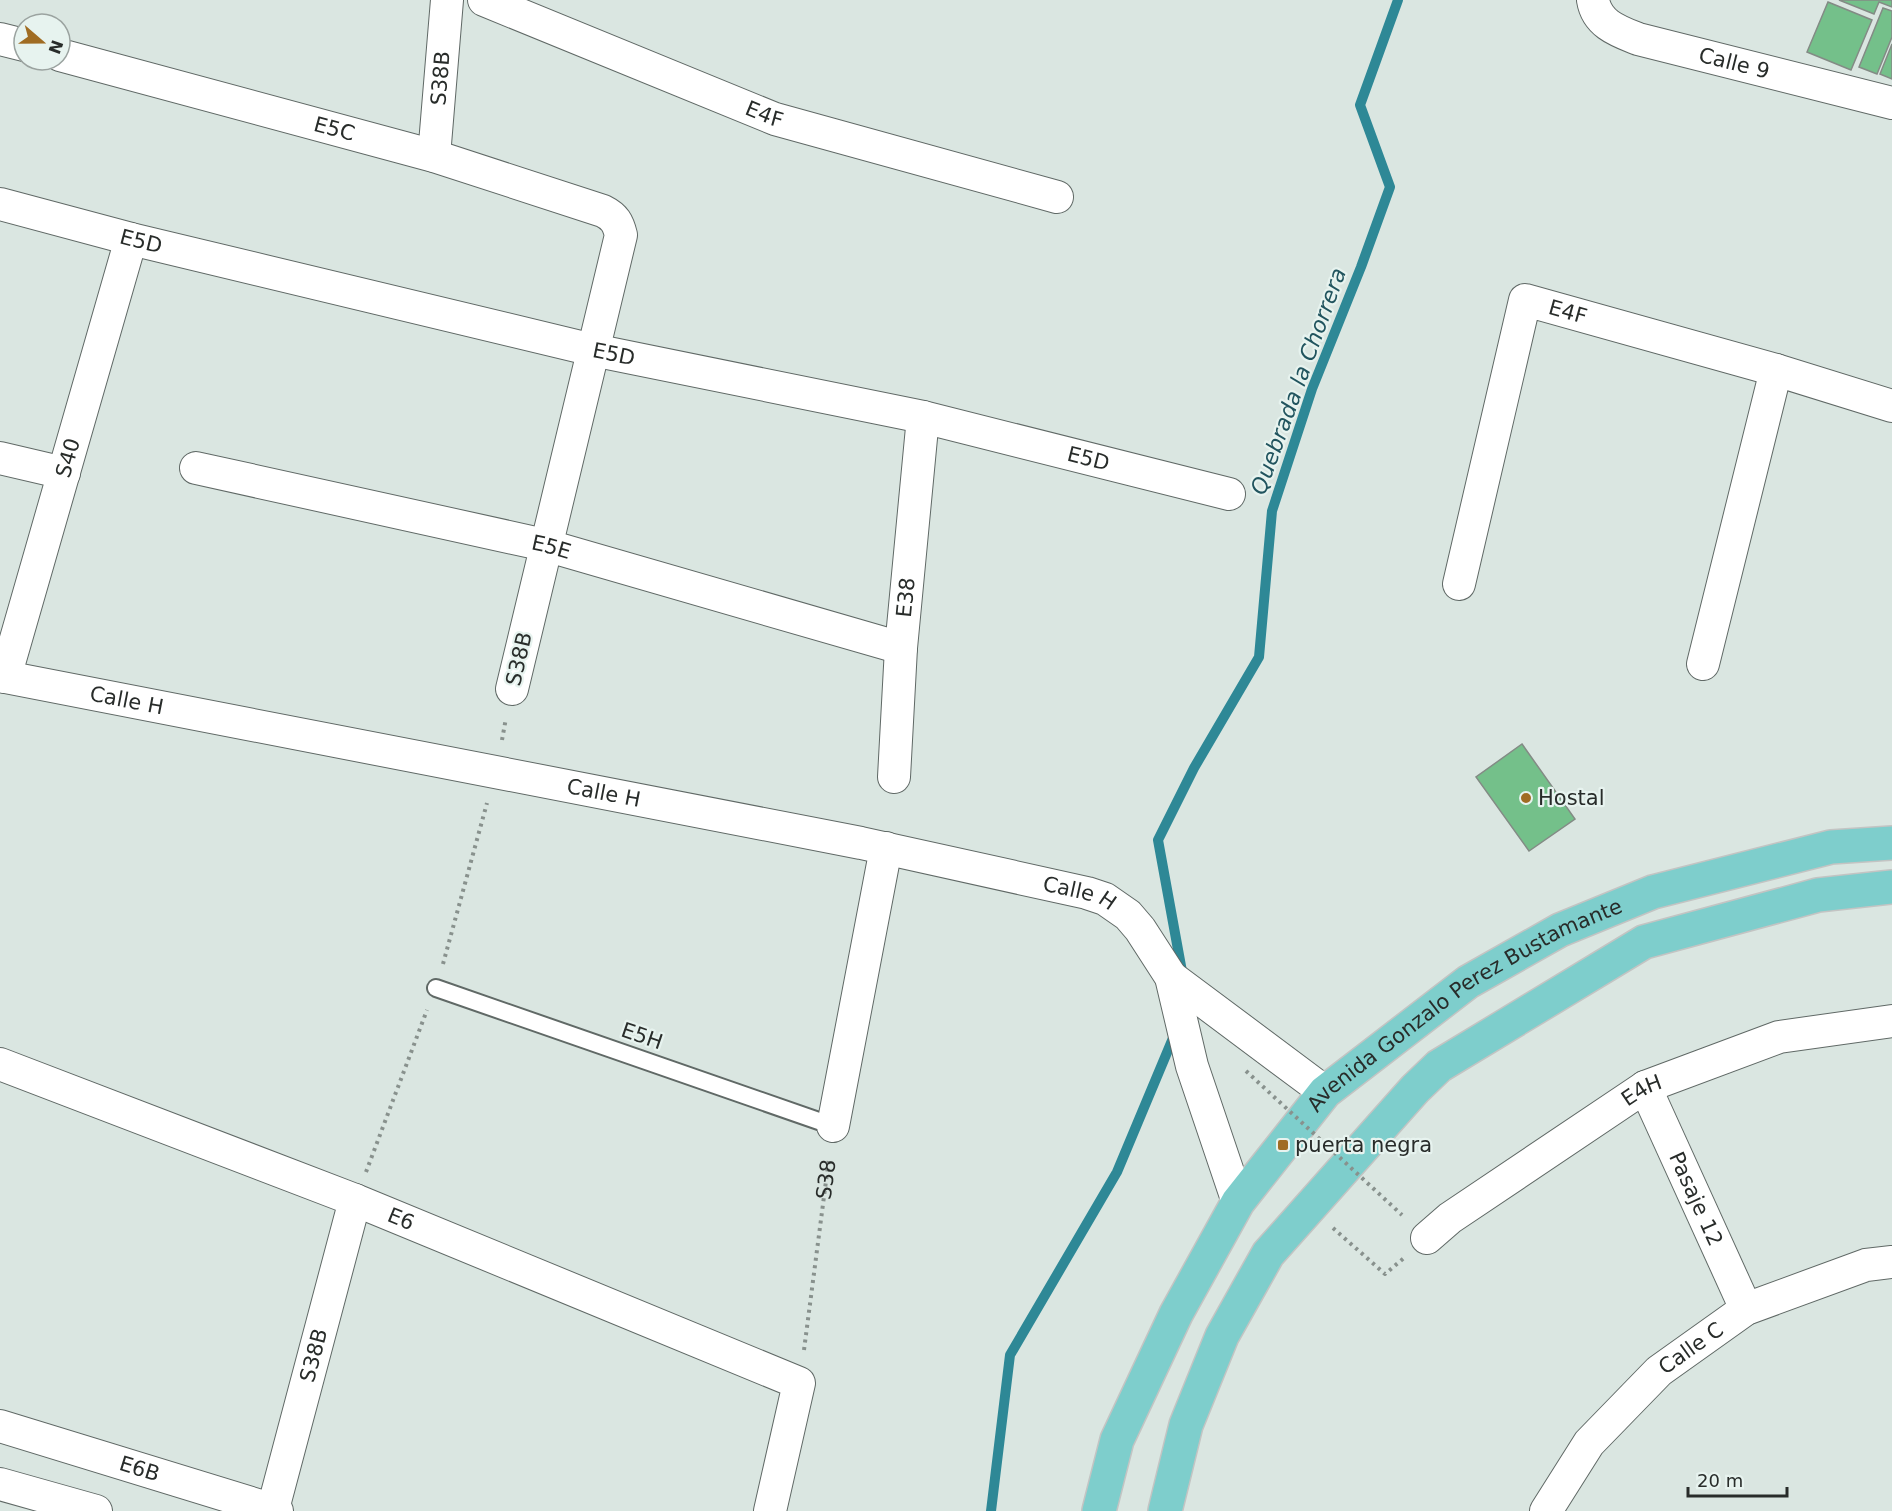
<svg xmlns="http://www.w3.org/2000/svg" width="1892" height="1511" font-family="'DejaVu Sans',sans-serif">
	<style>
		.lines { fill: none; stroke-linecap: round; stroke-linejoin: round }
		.stream { stroke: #2e8896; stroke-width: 10 }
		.building { fill: #74c08a; stroke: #838b85; stroke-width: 1.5 }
		.lane-casing { stroke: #606966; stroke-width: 20 }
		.street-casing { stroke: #606966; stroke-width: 34 }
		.primary-casing { stroke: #c3c4c3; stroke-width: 36 }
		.path { stroke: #88918d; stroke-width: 4; stroke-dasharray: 3 4.5; stroke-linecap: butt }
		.lane { stroke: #fff; stroke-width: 16 }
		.street { stroke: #fff; stroke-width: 32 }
		.primary { stroke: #7ececc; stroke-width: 33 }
		.path-bridge { stroke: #88918d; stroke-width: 4; stroke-dasharray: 3 4.5; stroke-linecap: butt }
		.poi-dot { fill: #a06c23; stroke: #e7f3ef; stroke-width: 2 }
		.labels { text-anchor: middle; stroke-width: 4.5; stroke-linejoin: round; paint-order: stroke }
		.street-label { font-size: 21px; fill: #282c2a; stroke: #e7f3ef }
		.poi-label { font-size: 21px; fill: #282c2a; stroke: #e7f3ef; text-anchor: start }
		.water-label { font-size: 22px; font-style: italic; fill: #21545e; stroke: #e7f3ef }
	</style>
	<rect width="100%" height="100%" fill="#dae6e1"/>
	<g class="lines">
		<!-- stream -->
		<g class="stream">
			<polyline points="1183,977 1158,840 1194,768 1259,657 1272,511 1312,389 1361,267 1390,187 1360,105 1398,0"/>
			<polyline points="991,1511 1010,1355 1117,1172 1176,1031"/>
		</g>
	</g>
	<!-- building -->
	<g class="building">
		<polygon points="1839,0 1892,0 1892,7 1879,2 1874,14"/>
		<polygon points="1828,2 1872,20 1851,70 1807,52"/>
		<polygon points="1883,8 1892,11 1892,37 1877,74 1859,67"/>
		<polygon points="1892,44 1892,79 1880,74"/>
		<polygon points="1522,744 1575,819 1529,851 1476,777"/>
	</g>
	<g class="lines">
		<defs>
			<polyline id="lane" points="436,988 833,1126"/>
			<g id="street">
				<path id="s2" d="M484,0L775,119L1057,197"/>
				<path id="s3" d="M1593,0C1597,24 1618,31 1638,39L1892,103"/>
				<polyline points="0,39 24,45"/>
				<path id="s4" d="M60,55L434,156L603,211C615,217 618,223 621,235L512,689"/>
				<path id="s5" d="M434,156L447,0"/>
				<path id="s6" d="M0,204L131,239L593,350L923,417L1229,494"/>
				<polyline points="0,458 64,473"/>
				<path id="s7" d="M196,468L545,545L901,648"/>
				<path id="s8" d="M1459,584L1525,300L1776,370L1892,406"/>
				<polyline points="1703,664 1776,370"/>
				<path id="s9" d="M0,676L861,843L1087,893L1105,899L1128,915L1140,929L1171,977L1192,1066L1238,1202"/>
				<path id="s10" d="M5,677L131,239"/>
				<path id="s11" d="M894,777L901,648L923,417"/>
				<polyline points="1171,977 1325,1092"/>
				<path id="s12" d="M0,1064L355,1200L799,1383L770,1511"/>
				<path id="s13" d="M1645,1087L1746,1309"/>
				<polyline points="833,1126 886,848"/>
				<path id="s14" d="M1427,1238L1450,1218L1645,1087L1779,1037L1892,1021"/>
				<path id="s15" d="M0,1426L277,1511"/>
				<polyline points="0,1484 96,1511"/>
				<path id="s16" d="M273,1509L355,1200"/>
				<path id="s17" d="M1546,1511L1589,1443L1659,1371L1746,1309L1866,1265L1892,1262"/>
			</g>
			<g id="primary">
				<path id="s18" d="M1099,1511L1117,1440L1176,1314L1238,1202L1325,1092L1468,982L1560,930L1653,892L1831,847L1892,843"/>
				<polyline points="1165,1511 1186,1425 1222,1336 1268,1254 1415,1089 1439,1066 1644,942 1818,895 1892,887"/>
			</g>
		</defs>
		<!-- lane casing -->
		<use href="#lane" class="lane-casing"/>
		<!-- street casing -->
		<use href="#street" class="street-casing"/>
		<!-- primary casing -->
		<use href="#primary" class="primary-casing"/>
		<!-- path -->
		<g class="path">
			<polyline points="502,740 506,718"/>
			<polyline points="443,964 487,803"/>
			<polyline points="366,1172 427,1010"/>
			<polyline points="1333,1228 1385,1274 1404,1258"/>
			<path id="s1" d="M804,1350L829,1158"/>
		</g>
		<!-- lane -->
		<use href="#lane" class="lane"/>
		<!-- street -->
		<use href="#street" class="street"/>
		<!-- primary -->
		<use href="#primary" class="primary"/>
		<!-- path-bridge -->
		<polyline class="path-bridge" points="1246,1071 1402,1215"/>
	</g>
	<!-- markers -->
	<g class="poi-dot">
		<circle cx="1526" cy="798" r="6"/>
		<rect x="1277" y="1139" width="12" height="12" rx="3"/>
	</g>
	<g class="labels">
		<!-- street labels -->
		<g class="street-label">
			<text dy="7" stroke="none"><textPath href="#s3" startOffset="162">Calle 9</textPath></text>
			<text dy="7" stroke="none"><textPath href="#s5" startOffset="78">S38B</textPath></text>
			<text dy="7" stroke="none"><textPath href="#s2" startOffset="303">E4F</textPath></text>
			<text dy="7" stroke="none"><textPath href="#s4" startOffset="284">E5C</textPath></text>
			<text dy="7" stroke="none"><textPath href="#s6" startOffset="146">E5D</textPath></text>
			<text dy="7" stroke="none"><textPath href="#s8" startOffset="336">E4F</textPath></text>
			<text dy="7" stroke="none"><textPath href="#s6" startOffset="632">E5D</textPath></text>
			<text dy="7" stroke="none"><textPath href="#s10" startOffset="228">S40</textPath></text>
			<text dy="7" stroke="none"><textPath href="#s6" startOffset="1118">E5D</textPath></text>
			<text dy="7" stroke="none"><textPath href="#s7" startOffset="364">E5E</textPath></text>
			<text dy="7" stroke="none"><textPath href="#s11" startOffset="180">E38</textPath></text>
			<text transform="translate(519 659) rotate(-77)" y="7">S38B</text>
			<text dy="7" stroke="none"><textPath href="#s9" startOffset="129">Calle H</textPath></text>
			<text dy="7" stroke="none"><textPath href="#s9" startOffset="615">Calle H</textPath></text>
			<text dy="7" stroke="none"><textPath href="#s9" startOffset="1101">Calle H</textPath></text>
			<text dy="7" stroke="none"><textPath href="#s18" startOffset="646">Avenida Gonzalo Perez Bustamante</textPath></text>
			<text transform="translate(642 1036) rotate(19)" y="7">E5H</text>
			<text dy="7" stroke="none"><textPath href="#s14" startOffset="261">E4H</textPath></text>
			<text dy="7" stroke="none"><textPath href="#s1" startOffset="172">S38</textPath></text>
			<text dy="7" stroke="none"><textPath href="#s13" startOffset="123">Pasaje 12</textPath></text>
			<text dy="7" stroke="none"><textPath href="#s12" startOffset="430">E6</textPath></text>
			<text dy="7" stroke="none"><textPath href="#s17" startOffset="220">Calle C</textPath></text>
			<text dy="7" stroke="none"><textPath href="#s16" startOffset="159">S38B</textPath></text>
			<text dy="7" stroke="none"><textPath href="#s15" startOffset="146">E6B</textPath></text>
		</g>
		<!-- poi labels -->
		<g class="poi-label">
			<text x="1538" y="805">Hostal</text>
			<text x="1295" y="1152">puerta negra</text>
		</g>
		<!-- water labels -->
		<g class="water-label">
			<text transform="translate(1298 381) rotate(-70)" y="8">Quebrada la Chorrera</text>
		</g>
	</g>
	<!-- north arrow -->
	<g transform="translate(42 42) rotate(110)"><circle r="28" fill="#e7f3ef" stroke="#9ba3a0" stroke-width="1.5"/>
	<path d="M0-4.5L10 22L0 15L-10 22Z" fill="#a06c23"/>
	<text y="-9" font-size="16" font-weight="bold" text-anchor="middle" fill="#282c2a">N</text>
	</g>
	<!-- scale -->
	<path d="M1688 1487v9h99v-9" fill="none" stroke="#282c2a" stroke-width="3"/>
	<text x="1697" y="1487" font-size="18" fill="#282c2a" stroke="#e7f3ef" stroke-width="4.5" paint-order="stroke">20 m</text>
</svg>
